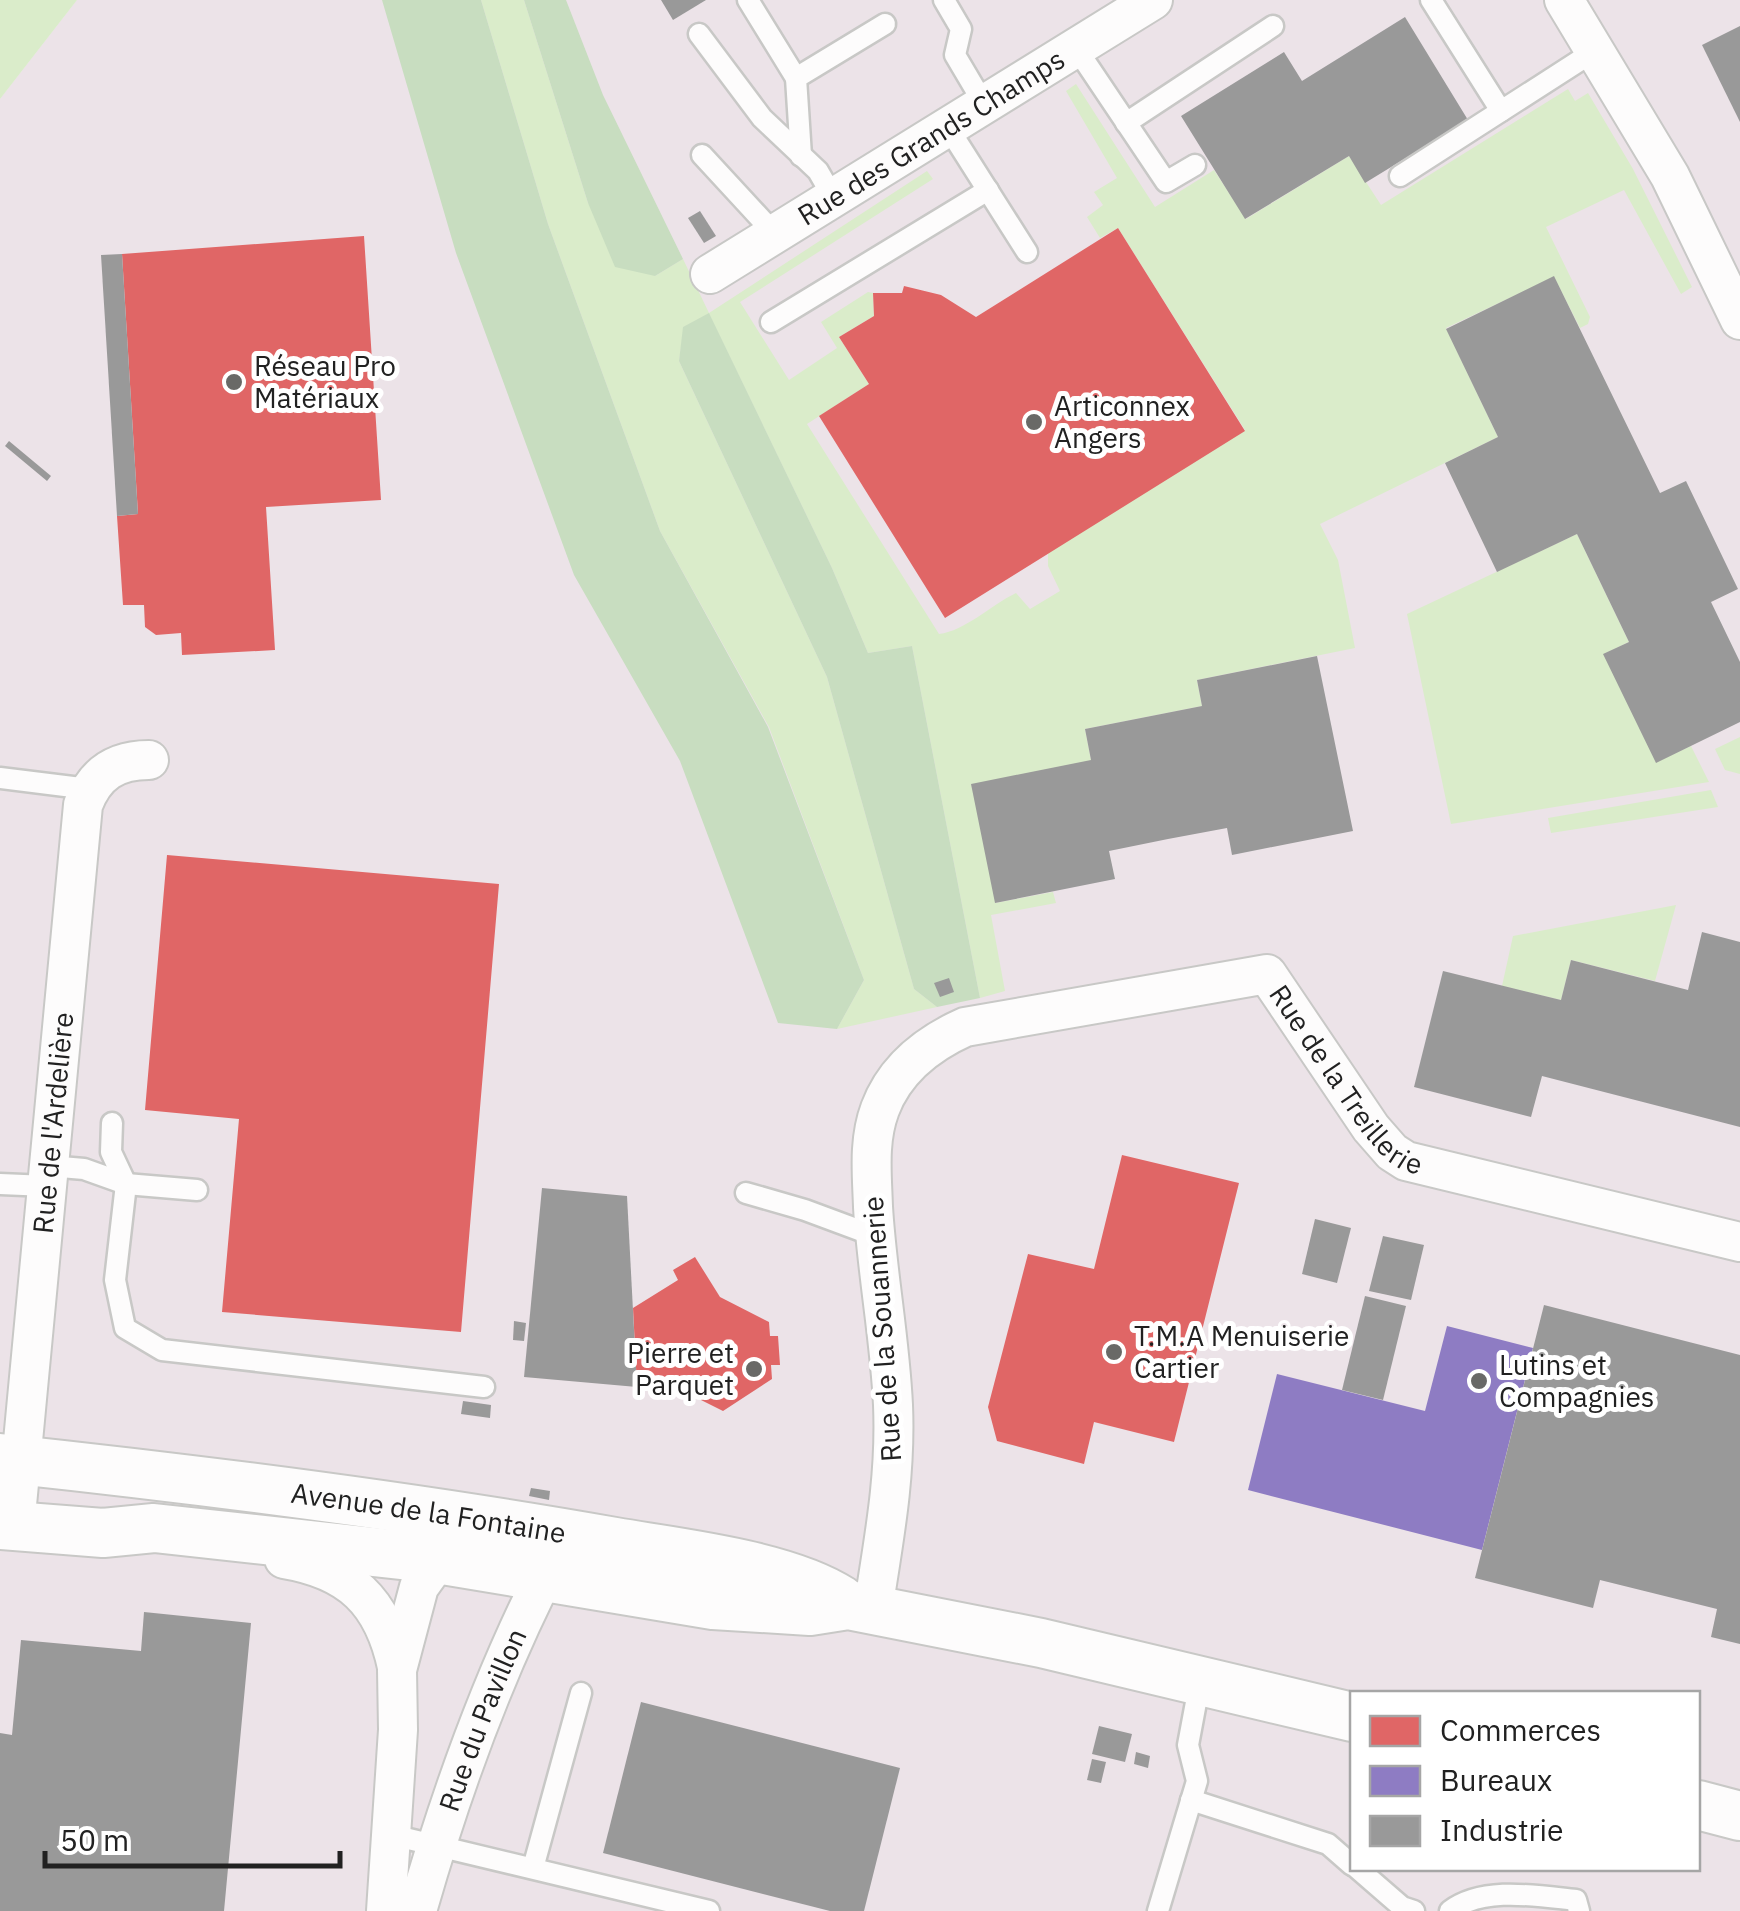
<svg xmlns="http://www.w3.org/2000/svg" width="1740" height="1911" font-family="'IBM Plex Sans',sans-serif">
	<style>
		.industrial { fill: #ece3e8; fill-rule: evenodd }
		.grass { fill: #daecca }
		.forest { fill: #c8ddc0 }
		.shops { fill: #e06666 }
		.offices { fill: #8e7cc3 }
		.industry { fill: #999 }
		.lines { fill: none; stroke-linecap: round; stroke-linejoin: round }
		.service-casing { stroke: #c8c8c6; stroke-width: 25 }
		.minor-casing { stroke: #c8c8c6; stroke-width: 42 }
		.tertiary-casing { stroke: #c8c8c6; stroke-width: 52 }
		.service { stroke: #fdfcfc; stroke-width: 20 }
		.minor { stroke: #fdfcfc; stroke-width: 38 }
		.tertiary { stroke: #fdfcfc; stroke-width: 48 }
		.poi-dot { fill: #696967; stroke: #fff; stroke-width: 4 }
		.labels { text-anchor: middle; stroke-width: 10; stroke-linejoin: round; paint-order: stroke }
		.street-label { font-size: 28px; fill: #212121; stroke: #fff }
		.poi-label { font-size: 28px; fill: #212121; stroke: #fff; text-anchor: start }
	</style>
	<rect width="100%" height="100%" fill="#efeeea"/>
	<!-- industrial -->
	<path class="industrial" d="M77,0H1740V1911H0V99ZM1352,1694H1698V1868H1352Z"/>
	<!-- grass -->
	<g class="grass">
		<polygon points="0,0 77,0 0,99"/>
		<path d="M481,0H524L588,203L655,276L683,259L709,313L927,171L933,179L740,302L789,380L837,348L821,322L868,292L873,293L874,316L839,337L869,384L807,424L939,634C965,631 991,605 1016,593L1030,609L1060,591L1048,566V553L1245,430L1118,228L1100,238L1087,217L1103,205L1094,192L1117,178L1066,91L1076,84L1155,207L1214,170L1246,219L1349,156L1381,205L1568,89L1575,101L1588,93L1633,169L1692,287L1681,294L1624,190L1546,227L1590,317L1588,324L1580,328L1554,277L1446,328L1498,437L1320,524L1338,560L1355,648L1197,680L1202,706L1085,729L1091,760L995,903L1053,892L1056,903L991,915L1005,991L980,998L912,646L868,653L832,568L709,314L684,327L679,361L827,677L914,989L937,1007L837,1029L864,980L769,727L660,531L548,224Z"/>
		<polygon points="1577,534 1629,642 1604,654 1656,762 1691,746 1709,782 1451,824 1407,614"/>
		<polygon points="1740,737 1740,774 1725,770 1715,749"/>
		<polygon points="1711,790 1718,807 1551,833 1548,818"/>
		<polygon points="1676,905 1655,981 1571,960 1561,1000 1502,986 1513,936"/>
	</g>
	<!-- forest -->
	<g class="forest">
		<polygon points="382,0 481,0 548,224 660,531 768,727 864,980 837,1029 778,1023 680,761 574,575 456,253"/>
		<polygon points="524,0 566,0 603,95 683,259 655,276 615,267 588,203"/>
		<polygon points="709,313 832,568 868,653 912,646 980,998 937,1007 914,989 827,677 679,361 683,327"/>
	</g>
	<!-- shops -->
	<g class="shops">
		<polygon points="1118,228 1245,431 945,618 819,416 869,384 839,337 874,316 873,293 902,293 904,286 941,295 976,317"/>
		<polygon points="364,236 381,500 266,507 275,650 182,655 181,633 156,635 145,627 144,605 123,605 117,516 138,514 122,254"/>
		<polygon points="167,855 499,884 461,1332 222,1312 239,1119 145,1110"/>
		<polygon points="1122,1155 1239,1183 1174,1442 1094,1422 1084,1464 997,1441 988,1407 1028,1254 1094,1269"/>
		<polygon points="695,1257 720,1297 769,1322 770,1336 778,1336 780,1365 771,1365 772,1379 723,1411 673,1386 637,1387 633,1308 678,1280 673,1270"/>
	</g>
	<!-- offices -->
	<polygon class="offices" points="1447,1326 1533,1348 1482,1550 1248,1490 1277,1374 1425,1411"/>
	<!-- industry -->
	<g class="industry">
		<polygon points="661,0 706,0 673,20"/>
		<polygon points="1405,17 1468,120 1365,183 1349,156 1245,219 1181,116 1284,52 1302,81"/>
		<polygon points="1740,26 1740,122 1702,45"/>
		<polygon points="700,211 716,236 704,243 688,218"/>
		<polygon points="122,254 138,514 117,516 101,255"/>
		<polygon points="1554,276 1660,493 1686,481 1738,589 1711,602 1740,662 1740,722 1656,763 1603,654 1629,642 1577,534 1497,572 1445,463 1498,437 1446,329"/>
		<polygon points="9,441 51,476 47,481 5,446"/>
		<polygon points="1317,656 1353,831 1232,855 1227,828 1168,839 1109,851 1115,879 995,903 971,784 1091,760 1085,729 1202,706 1197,680"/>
		<polygon points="1702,932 1740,942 1740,1127 1542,1076 1531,1117 1414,1087 1443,971 1561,1000 1571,960 1688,990"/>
		<polygon points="949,978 954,992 940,997 934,983"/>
		<polygon points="542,1188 627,1196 637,1387 524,1377"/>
		<polygon points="1315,1219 1351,1228 1337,1283 1302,1274"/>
		<polygon points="1383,1236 1424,1245 1411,1300 1369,1291"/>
		<polygon points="1365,1296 1406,1306 1383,1400 1342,1390"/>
		<polygon points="1544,1305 1740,1355 1740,1644 1711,1637 1717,1609 1600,1580 1593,1608 1475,1578"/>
		<polygon points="514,1321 526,1323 524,1341 513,1340"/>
		<polygon points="463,1401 491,1405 490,1418 461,1414"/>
		<polygon points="531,1488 550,1491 549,1500 529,1496"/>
		<polygon points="144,1612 251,1623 224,1911 0,1911 0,1733 12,1735 21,1640 141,1651"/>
		<polygon points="641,1702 900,1768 864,1911 830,1911 603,1853"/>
		<polygon points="1099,1726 1132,1734 1125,1762 1092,1754"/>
		<polygon points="1136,1752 1150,1756 1148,1768 1134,1764"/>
		<polygon points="1092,1759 1106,1762 1101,1783 1087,1780"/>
	</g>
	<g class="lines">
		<defs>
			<g id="service">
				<polyline points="748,0 796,78"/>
				<polyline points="944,0 961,29 955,55 984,104"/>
				<polyline points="1431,0 1501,111"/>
				<polyline points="699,34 762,118 818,171 833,197"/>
				<polyline points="1076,48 1166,182 1195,165"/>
				<polyline points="1126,123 1273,26"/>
				<polyline points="947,126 1027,252"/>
				<polyline points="702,155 774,233"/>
				<polyline points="801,156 796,78 885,24"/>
				<polyline points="1400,176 1596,50"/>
				<polyline points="771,322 988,190"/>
				<polyline points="0,778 89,789"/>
				<polyline points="112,1123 111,1152 126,1184 115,1280 125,1328 162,1350 484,1387"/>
				<polyline points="49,1166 84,1169 126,1184 197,1190"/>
				<polyline points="0,1184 47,1186"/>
				<polyline points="746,1193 805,1210 875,1236"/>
				<polyline points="1191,1800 1328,1844 1352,1865"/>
				<polyline points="392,1835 709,1911"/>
				<polyline points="533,1868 581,1693"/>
				<polyline points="1357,1868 1402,1907 1414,1911"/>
				<polyline points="1158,1911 1197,1781 1188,1745 1200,1681"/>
				<path d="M1450,1911C1483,1886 1537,1896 1576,1900L1579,1911"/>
			</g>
			<g id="minor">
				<polyline points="1564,0 1670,176 1740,320"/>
				<path id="s1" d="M710,274L1153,0"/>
				<path id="s2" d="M15,1526L83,805C95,773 116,760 149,760"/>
				<path d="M284,1559C350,1570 383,1601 397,1667"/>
				<path id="s3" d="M873,1609C884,1538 896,1477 893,1405C890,1339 877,1273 873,1207C872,1174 868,1141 880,1109C895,1069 927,1044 965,1027L1267,974L1371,1128L1392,1152L1406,1161L1740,1242"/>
				<polyline points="386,1911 398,1730 397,1670 419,1587 452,1541"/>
				<path id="s4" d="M417,1911C452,1788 495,1669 555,1555"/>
			</g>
			<g id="tertiary">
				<path id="s5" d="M0,1458C206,1480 411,1506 615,1542C680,1553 787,1565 841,1600"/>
				<polyline points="0,1525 103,1533 154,1528 437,1559 713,1605 810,1611 848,1605 1041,1643 1352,1717"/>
				<polyline points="1698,1805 1740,1816"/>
			</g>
		</defs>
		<!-- service casing -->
		<use href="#service" class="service-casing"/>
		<!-- minor casing -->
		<use href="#minor" class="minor-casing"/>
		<!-- tertiary casing -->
		<use href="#tertiary" class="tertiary-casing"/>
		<!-- service -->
		<use href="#service" class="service"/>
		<!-- minor -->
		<use href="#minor" class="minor"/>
		<!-- tertiary -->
		<use href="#tertiary" class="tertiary"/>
	</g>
	<!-- markers -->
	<g class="poi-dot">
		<circle cx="234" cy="382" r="10"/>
		<circle cx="1034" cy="422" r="10"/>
		<circle cx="1114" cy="1352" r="10"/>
		<circle cx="754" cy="1369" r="10"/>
		<circle cx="1479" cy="1381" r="10"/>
	</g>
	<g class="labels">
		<!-- street labels -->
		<g class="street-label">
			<text dy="10" stroke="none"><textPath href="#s1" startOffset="260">Rue des Grands Champs</textPath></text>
			<text dy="10" stroke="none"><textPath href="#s3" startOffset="1065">Rue de la Treillerie</textPath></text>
			<text dy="10" stroke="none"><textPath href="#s2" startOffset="405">Rue de l'Ardelière</textPath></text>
			<text transform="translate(882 1329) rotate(-94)" y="10">Rue de la Souannerie</text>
			<text dy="10" stroke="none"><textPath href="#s5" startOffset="432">Avenue de la Fontaine</textPath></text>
			<text dy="10" stroke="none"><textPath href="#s4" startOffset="202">Rue du Pavillon</textPath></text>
		</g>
		<!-- poi labels -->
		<g class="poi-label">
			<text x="254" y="376">Réseau Pro<tspan x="254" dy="32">Matériaux</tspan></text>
			<text x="1054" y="416">Articonnex<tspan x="1054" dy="32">Angers</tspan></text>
			<text x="1134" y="1346">T.M.A Menuiserie<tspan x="1134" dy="32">Cartier</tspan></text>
			<text x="734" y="1363" text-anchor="end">Pierre et<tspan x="734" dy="32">Parquet</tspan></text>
			<text x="1499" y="1375">Lutins et<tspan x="1499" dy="32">Compagnies</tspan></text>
		</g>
	</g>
	<!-- legend -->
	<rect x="1350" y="1691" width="350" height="180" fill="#ffffff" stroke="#a6a6a6" stroke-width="2.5"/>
	<rect x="1370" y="1716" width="50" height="30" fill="#e06666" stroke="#a6a6a6" stroke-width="2.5"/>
	<text x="1440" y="1741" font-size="30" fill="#212121">Commerces</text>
	<rect x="1370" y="1766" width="50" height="30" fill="#8e7cc3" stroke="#a6a6a6" stroke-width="2.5"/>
	<text x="1440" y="1791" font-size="30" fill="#212121">Bureaux</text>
	<rect x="1370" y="1816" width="50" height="30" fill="#999999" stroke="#a6a6a6" stroke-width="2.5"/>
	<text x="1440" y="1841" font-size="30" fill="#212121">Industrie</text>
	<!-- scale -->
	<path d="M45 1851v15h295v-15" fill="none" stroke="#212121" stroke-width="5"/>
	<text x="60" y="1851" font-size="30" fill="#212121" stroke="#ffffff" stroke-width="8" paint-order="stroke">50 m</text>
</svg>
